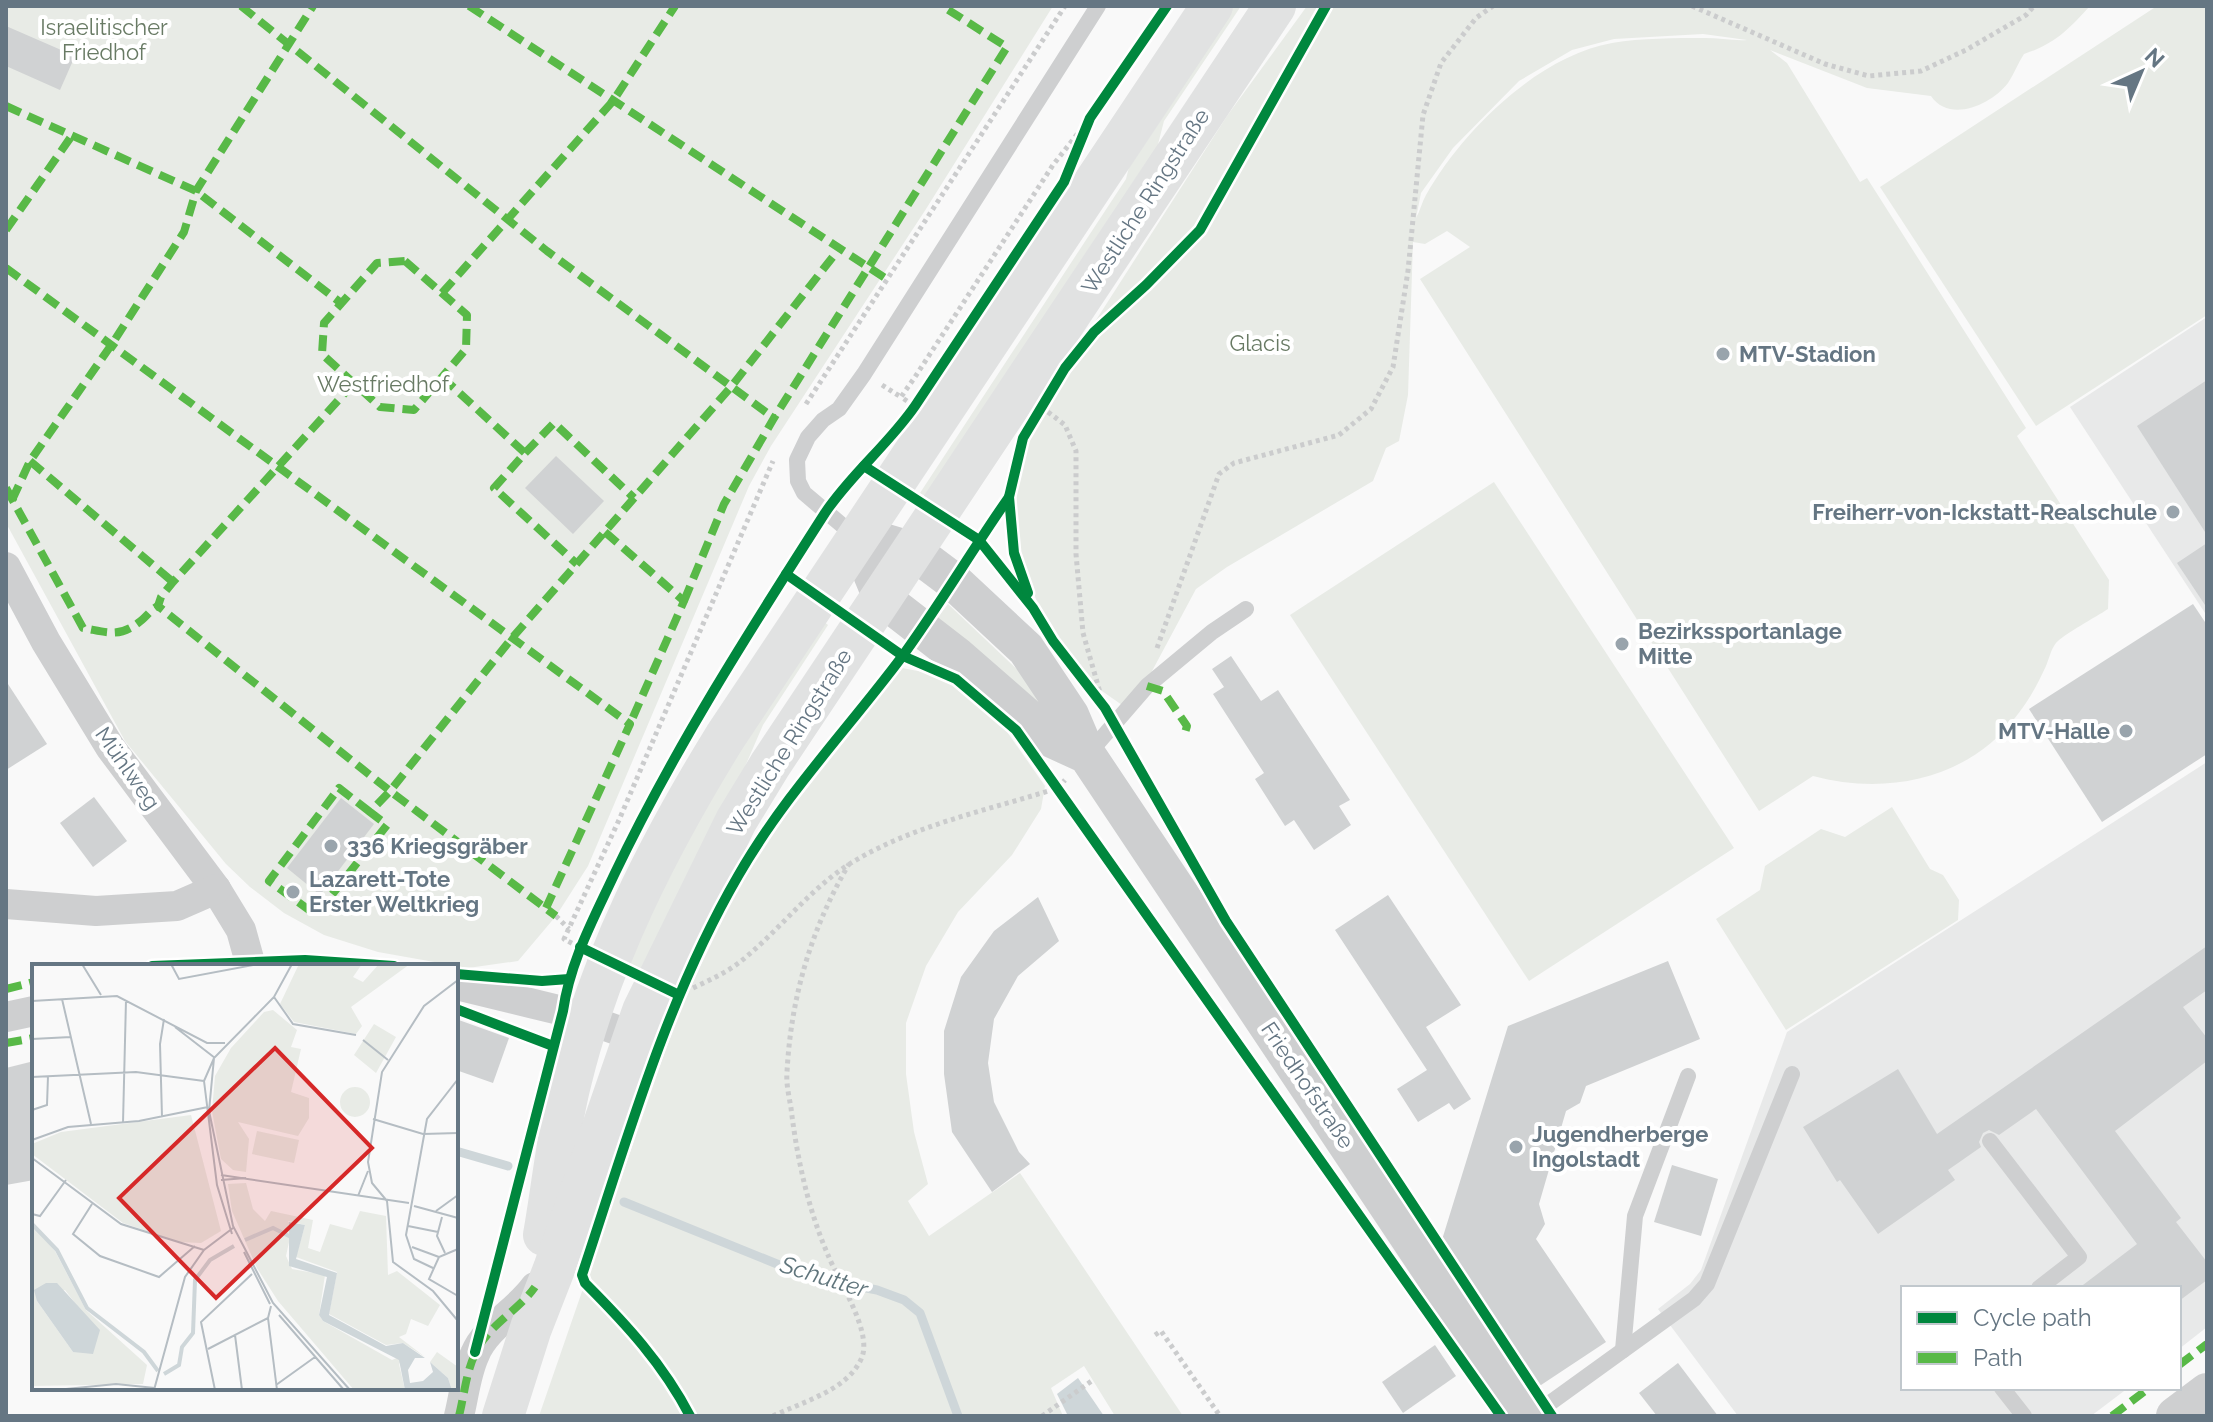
<svg xmlns="http://www.w3.org/2000/svg" width="2213" height="1422" font-family="Raleway,sans-serif">
	<style>
		.built { fill: #e8e9e9 }
		.green { fill: #e8ebe6; fill-rule: evenodd }
		.water { fill: #ced6d9 }
		.lines { fill: none; stroke-linecap: round; stroke-linejoin: round }
		.stream { stroke: #ced6d9; stroke-width: 9 }
		.building { fill: #d0d2d3 }
		.path { stroke: #cbcccd; stroke-width: 5; stroke-dasharray: 4 4; stroke-linecap: butt }
		.service { stroke: #cecfd0; stroke-width: 16 }
		.minor { stroke: #cecfd0; stroke-width: 30 }
		.tertiary { stroke: #cecfd0; stroke-width: 38 }
		.secondary { stroke: #e1e2e2; stroke-width: 42 }
		.quiet { stroke: #58b947; stroke-width: 8; stroke-dasharray: 16 8; stroke-linecap: butt }
		.cycleway-casing { stroke: #fff; stroke-width: 15 }
		.cycleway { stroke: #00873e; stroke-width: 10 }
		.poi-dot { fill: #99a4ac; stroke: #fff; stroke-width: 3 }
		.labels { text-anchor: middle; stroke-width: 8; stroke-linejoin: round; paint-order: stroke }
		.park-label { font-size: 22px; fill: #687a64; stroke: #fff }
		.street-label { font-size: 22px; fill: #657683; stroke: #fff }
		.poi-label { font-size: 22px; font-weight: bold; fill: #657683; stroke: #fff; text-anchor: start }
		.water-label { font-size: 24px; font-style: italic; fill: #60757c; stroke: #fff }
		.inset-river { fill: none; stroke: #ced6d9; stroke-width: 4 }
		.inset-road { fill: none; stroke: #b5bdc3; stroke-width: 2 }
		.view { fill: #d62828; fill-opacity: 0.15; stroke: #d62828; stroke-width: 4 }
		.inset-edge { fill: none; stroke: #657683; stroke-width: 4 }
	</style>
	<rect width="100%" height="100%" fill="#f9f9f9"/>
	<!-- built -->
	<g class="built">
		<polygon points="2207,317 2207,616 2070,407"/>
		<polygon points="2207,762 2207,1327 2179,1349 2179,1288 1903,1288 1903,1388 2128,1388 2091,1416 1738,1416 1658,1309 1690,1284 1701,1270 1787,1032"/>
	</g>
	<!-- green -->
	<g class="green">
		<polygon points="6,6 1053,6 926,209 771,446 749,486 588,866 556,916 518,961 468,968 378,952 324,935 284,913 250,887 226,864 125,741 6,523"/>
		<polygon points="1234,6 1241,6 1164,121 1155,156 927,497 920,493 1126,179 1133,151"/>
		<path d="M1307,6H2090C2069,29 2055,44 2024,54C2018,63 2014,74 2008,83C1992,104 1950,124 1931,96L1867,88L1770,50L1787,63L1860,182L1867,178L2026,428L2017,436L2109,580L2108,609C2096,617 2064,634 2056,643C2051,649 2049,659 2046,666C2038,683 2030,699 2018,714C1970,779 1888,796 1813,776L1759,811L1420,279L1470,247L1447,231L1425,244L1413,242L1408,395L1399,441L1386,448L1373,481L1227,567L1196,589L1151,673L1122,705L1092,684L1058,639L1038,605L1020,552L1015,495L1029,436L1089,331L1227,116ZM1703,34L1747,40C1734,41 1719,38 1705,38C1675,38 1642,38 1612,43C1538,56 1462,131 1426,195C1422,202 1420,211 1416,218L1421,193L1453,148L1519,81L1572,50L1614,39Z"/>
		<polygon points="2157,6 2207,6 2207,315 2036,426 1880,187"/>
		<polygon points="1494,482 1734,848 1529,981 1290,615"/>
		<polygon points="948,604 1025,677 1060,719 933,624"/>
		<polygon points="823,621 828,625 763,725 734,792 644,970 627,962 717,782"/>
		<polygon points="902,668 944,676 1003,726 1045,786 1041,809 1012,855 958,912 926,966 906,1023 906,1074 914,1132 928,1184 908,1201 929,1236 1020,1173 1183,1416 1115,1416 1084,1366 1051,1388 1063,1416 539,1416 662,1060 684,1000 738,888 786,815"/>
		<polygon points="1892,807 1930,869 1943,875 1959,900 1958,920 1786,1030 1716,919 1760,890 1765,866 1821,829 1845,837"/>
	</g>
	<!-- water -->
	<polygon class="water" points="1078,1378 1104,1416 1068,1416 1057,1394"/>
	<g class="lines">
		<!-- stream -->
		<g class="stream">
			<polyline points="456,1151 508,1166"/>
			<polyline points="624,1202 809,1277 877,1290 904,1300 920,1313 958,1416"/>
		</g>
	</g>
	<!-- building -->
	<g class="building">
		<polygon points="6,26 75,56 60,90 6,66"/>
		<polygon points="2207,380 2207,535 2137,426"/>
		<polygon points="556,456 604,501 573,534 525,488"/>
		<polygon points="2207,543 2207,608 2177,563"/>
		<polygon points="2193,604 2207,625 2207,754 2102,822 2029,709"/>
		<polygon points="1231,656 1261,701 1278,690 1350,800 1339,806 1351,825 1314,850 1294,820 1285,826 1255,779 1264,773 1213,694 1224,687 1212,669"/>
		<polygon points="6,681 47,744 6,770"/>
		<polygon points="94,797 127,841 93,867 60,823"/>
		<polygon points="341,798 374,824 320,895 287,868"/>
		<polygon points="1388,895 1461,1005 1426,1027 1471,1099 1454,1110 1449,1103 1418,1122 1397,1089 1427,1070 1335,930"/>
		<polygon points="1038,897 1059,941 1018,976 994,1019 988,1063 994,1102 1019,1152 1030,1164 992,1192 952,1132 944,1074 944,1031 961,977 994,931"/>
		<polygon points="2207,946 2207,990 2183,1007 2207,1038 2207,1061 2115,1131 2181,1218 2176,1222 2207,1262 2207,1280 2179,1301 2179,1288 2079,1288 2137,1244 2036,1109 1999,1135 1989,1130 1983,1133 1979,1142 1981,1147 1948,1170 1955,1180 1878,1234 1840,1180 1837,1182 1803,1127 1898,1069 1937,1134"/>
		<polygon points="1668,961 1700,1039 1586,1086 1580,1103 1566,1111 1539,1204 1545,1224 1536,1239 1606,1342 1538,1387 1441,1243 1508,1026"/>
		<polygon points="456,1019 509,1038 493,1083 456,1070"/>
		<polygon points="34,1061 34,1180 6,1185 6,1068"/>
		<polygon points="1672,1165 1718,1179 1701,1236 1654,1222"/>
		<polygon points="1435,1345 1456,1376 1403,1413 1382,1382"/>
		<polygon points="1678,1363 1718,1416 1657,1416 1639,1393"/>
	</g>
	<g class="lines">
		<!-- path -->
		<g class="path">
			<polyline points="1692,6 1825,64 1869,76 1921,71 1966,50 2026,15 2034,6"/>
			<polyline points="1109,81 1113,84"/>
			<polyline points="882,385 901,397"/>
			<polyline points="907,401 901,397 915,377 1053,165 1090,118"/>
			<polyline points="806,404 1065,6"/>
			<polyline points="1048,412 1065,425 1076,451 1076,554 1083,633 1103,703"/>
			<polyline points="1157,648 1219,474 1234,463 1339,435 1371,409 1393,367 1408,271 1423,115 1441,63 1476,18 1493,6"/>
			<polyline points="1058,788 1200,990"/>
			<polyline points="556,916 569,929"/>
			<polyline points="579,947 564,939 619,820 773,461"/>
			<path d="M693,988C712,979 730,971 746,957C782,927 811,888 851,863C913,825 989,810 1058,788L1065,780"/>
			<polyline points="1155,1335 1161,1331 1220,1416"/>
			<path d="M773,1416C802,1402 849,1390 862,1357C872,1331 838,1280 828,1255C808,1209 797,1158 791,1108C789,1096 786,1084 787,1072C791,997 811,929 849,864"/>
			<polyline points="1042,1416 1093,1380"/>
		</g>
		<!-- service -->
		<g class="service">
			<polyline points="856,537 804,493 798,481 797,460 808,437 823,420 839,409 864,374 1098,6"/>
			<polyline points="1089,753 1147,686 1212,632 1246,609"/>
			<polyline points="1990,1141 2079,1257 2039,1288"/>
			<polyline points="1623,1350 1635,1216 1688,1076"/>
			<polyline points="2002,1388 2024,1416"/>
			<polyline points="1532,1416 1694,1299 1707,1284 1792,1074"/>
		</g>
		<!-- minor -->
		<g class="minor">
			<polyline points="6,567 46,642 110,747 216,889 241,930 251,966"/>
			<polyline points="6,904 96,911 177,906 216,889"/>
			<polyline points="456,985 563,1011 634,1036"/>
			<polyline points="6,1017 34,1011"/>
			<path d="M459,1416C464,1396 466,1373 475,1354C486,1327 518,1311 535,1287"/>
		</g>
		<!-- tertiary -->
		<g class="tertiary">
			<polyline points="1087,755 1052,739 957,656 882,598 857,538 883,542 913,551 953,581 1026,649 1070,715 1087,755 1528,1416"/>
			<polyline points="2175,1416 2207,1392"/>
		</g>
		<!-- secondary -->
		<g class="secondary">
			<path d="M544,1235C553,1184 558,1130 571,1080C601,957 659,844 725,737L1212,6"/>
			<polyline points="503,1416 531,1328 554,1269 643,1011 736,821 770,765 1275,6"/>
		</g>
		<!-- quiet -->
		<g class="quiet">
			<polyline points="241,6 547,251 774,418"/>
			<polyline points="469,6 888,280"/>
			<polyline points="6,106 196,191 341,303"/>
			<polyline points="6,230 73,134"/>
			<polygon points="405,261 467,315 466,349 414,410 380,407 322,354 324,323 377,263"/>
			<polyline points="6,268 630,724 546,908"/>
			<polyline points="442,293 613,101 675,6"/>
			<polyline points="442,377 525,453 494,488 577,564"/>
			<polyline points="354,383 173,582 161,597 158,606 390,791 512,638 731,387 839,249"/>
			<polyline points="525,453 554,423 634,498"/>
			<polyline points="30,461 173,582"/>
			<path d="M6,488L83,628C106,632 118,638 138,623C146,618 149,611 158,606"/>
			<polyline points="12,500 30,461 112,344 184,232 196,191 313,6"/>
			<polyline points="605,532 684,601 630,724"/>
			<polyline points="684,601 724,504 774,418 1007,47 942,6"/>
			<polyline points="1147,686 1163,691 1187,726 1184,736"/>
			<polyline points="370,812 339,788 269,881 316,915 387,825 370,812 390,791 556,916"/>
			<polyline points="6,989 34,982"/>
			<polyline points="6,1043 34,1038"/>
			<polyline points="2179,1365 2207,1344"/>
			<path d="M459,1416C464,1396 466,1373 475,1354C486,1327 518,1311 535,1287"/>
			<polyline points="2112,1416 2149,1388"/>
		</g>
		<defs>
			<g id="cycleway">
				<polyline points="864,466 979,540 1033,608 1053,641 1105,708 1226,921 1552,1416"/>
				<polyline points="786,574 903,656 956,679 1016,730 1501,1416"/>
				<polyline points="1028,593 1014,553 1009,497 1023,438 1065,368 1094,332 1146,285 1200,230 1326,6"/>
				<polyline points="580,947 679,995"/>
				<polyline points="152,966 305,960 394,966"/>
				<polyline points="456,974 542,981 569,979"/>
				<polyline points="456,1009 553,1046"/>
				<path d="M475,1352L563,1011C570,962 593,920 614,875C674,749 750,630 825,513C851,474 888,445 915,406L1064,182L1090,118L1167,6"/>
				<path d="M690,1416C663,1364 626,1324 585,1283L582,1275C627,1140 666,1000 738,876C783,797 847,730 901,658C939,606 972,550 1009,497"/>
			</g>
		</defs>
		<!-- cycleway casing -->
		<use href="#cycleway" class="cycleway-casing"/>
		<!-- cycleway -->
		<use href="#cycleway" class="cycleway"/>
	</g>
	<!-- markers -->
	<g class="poi-dot">
		<circle cx="1723" cy="354" r="8"/>
		<circle cx="2173" cy="512" r="8"/>
		<circle cx="1622" cy="644" r="8"/>
		<circle cx="2126" cy="731" r="8"/>
		<circle cx="331" cy="846" r="8"/>
		<circle cx="293" cy="892" r="8"/>
		<circle cx="1516" cy="1147" r="8"/>
	</g>
	<g class="labels">
		<!-- park labels -->
		<g class="park-label">
			<text x="104" y="35">Israelitischer<tspan x="104" dy="25">Friedhof</tspan></text>
			<text x="1260" y="351">Glacis</text>
			<text x="383" y="392">Westfriedhof</text>
		</g>
		<!-- street labels -->
		<g class="street-label">
			<text transform="translate(1145 201) rotate(-57)" y="8">Westliche Ringstraße</text>
			<text transform="translate(789 742) rotate(-58)" y="8">Westliche Ringstraße</text>
			<text transform="translate(128 768) rotate(55)" y="8">Mühlweg</text>
			<text transform="translate(1308 1085) rotate(56)" y="8">Friedhofstraße</text>
		</g>
		<!-- poi labels -->
		<g class="poi-label">
			<text x="1739" y="362">MTV-Stadion</text>
			<text x="2157" y="520" text-anchor="end">Freiherr-von-Ickstatt-Realschule</text>
			<text x="1638" y="639">Bezirkssportanlage<tspan x="1638" dy="25">Mitte</tspan></text>
			<text x="2110" y="739" text-anchor="end">MTV-Halle</text>
			<text x="347" y="854">336 Kriegsgräber</text>
			<text x="309" y="887">Lazarett-Tote<tspan x="309" dy="25">Erster Weltkrieg</tspan></text>
			<text x="1532" y="1142">Jugendherberge<tspan x="1532" dy="25">Ingolstadt</tspan></text>
		</g>
		<!-- water labels -->
		<g class="water-label">
			<text transform="translate(824 1277) rotate(17)" y="8">Schutter</text>
		</g>
	</g>
	<!-- overview -->
	<g transform="translate(32 964)">
		<rect width="426" height="426" fill="#f9f9f9"/>
		<path d="M267,0H330L321,13L331,18L347,0H378L319,43L330,62L324,70L262,58L248,40ZM241,46L265,66L259,83L269,85L259,128L277,134V154L266,172L206,158L217,175L214,208L201,206L189,195L180,147L183,112L199,84L232,48ZM342,60L364,73L344,109L322,91ZM308 138a15 15 0 1 1 30 0a15 15 0 1 1-30 0ZM159,151L189,267L169,279L147,278L91,259L0,190V180L29,168ZM225,167L267,176L262,199L220,190ZM214,219L221,245L233,257L239,247L281,256L276,284L288,288L298,260L320,266L328,247L354,252L356,311L365,307L408,341L396,362L379,355L374,370L367,373L393,393L371,379L354,381L297,350L305,308L264,293L273,261L256,257L260,264L254,292L260,305L293,311L287,351L291,357L360,396L372,391L367,400L373,426H322L246,337L225,304L200,247L196,220ZM0,261L23,287L54,346L115,401L111,420L0,422ZM33,326L56,356L41,388L5,337ZM405,388L426,403V426H420L416,414L398,398Z" fill="#e8ebe6" fill-rule="evenodd"/>
		<path d="M257,258L273,261L264,295L305,309L297,351L354,382L371,379L393,394H383L376,406L378,419L391,417L401,408L398,398L416,414L420,426H373L367,396L291,357L287,351L295,313L257,302ZM14,319H25L68,366L61,390L41,388L5,337L2,326Z" fill="#ced6d9"/>
		<path class="inset-river" d="M0,260L25,286L55,344L112,388L126,407M213,276L241,264L259,273M132,410L147,401L150,383L161,369L163,316L178,296L202,282"/>
		<path class="inset-road" d="M50,0L69,31M139,0L147,15L227,0M242,33L261,60L324,71M30,35L59,160M0,37L85,32L175,79H193M143,63L183,94M0,75L39,73M331,76L356,96M182,94L177,147L201,262L241,339L318,426M0,113L104,108L172,117M0,146L15,141L16,112M130,153L128,80L132,55M341,155L391,170L426,169M91,159L94,36M0,176L36,163L107,157L176,143M0,194L89,260L172,286M189,211L377,239M189,216L214,214M326,232L336,207M355,237L340,219L336,198L350,108L392,42L426,16M355,237L361,298L401,327L426,357M60,240L41,270L68,292L127,313L163,282M382,242L426,254M404,247L426,231M0,250L8,252L34,216M410,253L405,272L413,289M376,262L406,268M200,270L185,221L172,117L182,94L242,33L260,0M380,283L407,293M426,285L407,293L397,315L426,332M212,288L238,340M401,304L382,295L374,271L395,155L426,115M247,351L312,426M236,354L245,426M203,371L210,426M176,385L236,354L239,342M244,421L283,393M24,426L84,420L123,424M122,426L153,313L172,286L201,264M183,426L169,358L220,310"/>
		<path class="view" d="M243,84L340,184L184,334L87,234Z"/>
		<rect width="426" height="426" class="inset-edge"/>
	</g>
	<!-- border -->
	<rect width="2213" height="1422" fill="none" stroke="#657683" stroke-width="16"/>
	<!-- legend -->
	<rect x="1901" y="1286" width="280" height="104" fill="#ffffff" stroke="#c1c8cd" stroke-width="2"/>
	<rect x="1917" y="1312" width="40" height="12" fill="#00873e" stroke="#c1c8cd" stroke-width="2"/>
	<text x="1973" y="1326" font-size="24" fill="#657683">Cycle path</text>
	<rect x="1917" y="1352" width="40" height="12" fill="#58b947" stroke="#c1c8cd" stroke-width="2"/>
	<text x="1973" y="1366" font-size="24" fill="#657683">Path</text>
	<!-- north arrow -->
	<g transform="translate(2141 72) rotate(44)" stroke="#ffffff" stroke-width="6" paint-order="stroke">
	<path d="M0-6L14 30L0 20L-14 30Z" fill="#657683"/>
	<text y="-12" font-size="22" font-weight="bold" text-anchor="middle" fill="#657683">N</text>
	</g>
</svg>
